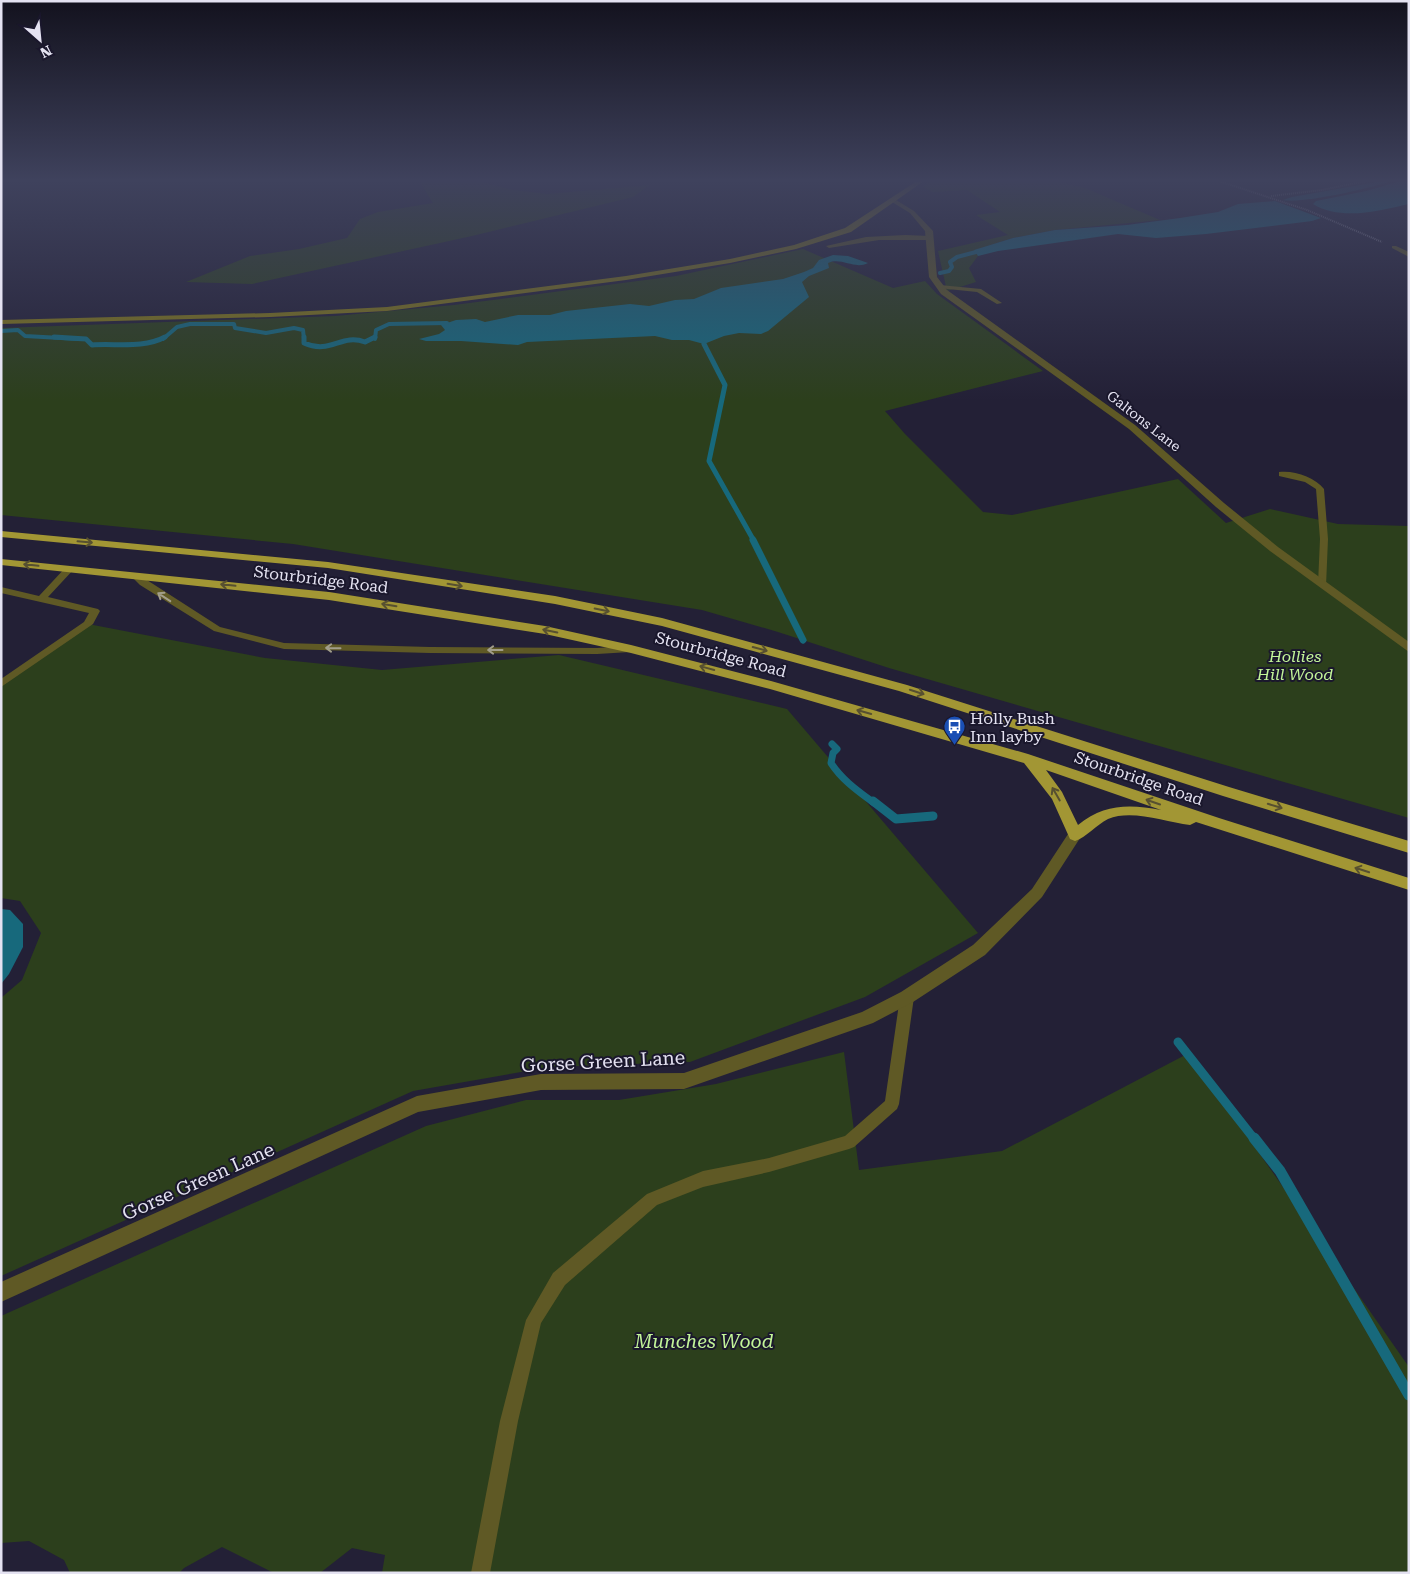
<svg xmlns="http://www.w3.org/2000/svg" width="1410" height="1574" font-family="'Roboto Serif',serif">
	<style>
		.green { fill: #2c3f1c }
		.water { fill: #17697c }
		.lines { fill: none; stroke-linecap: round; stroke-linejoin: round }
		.stream-far4 { stroke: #17697c; stroke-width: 4 }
		.stream-far3 { stroke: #17697c; stroke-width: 5 }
		.stream-far2 { stroke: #17697c; stroke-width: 7 }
		.stream-far1 { stroke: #17697c; stroke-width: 9 }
		.stream { stroke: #17697c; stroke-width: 11 }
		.path { stroke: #838093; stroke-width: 2; stroke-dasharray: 1 1; stroke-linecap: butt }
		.service { fill: #5f5925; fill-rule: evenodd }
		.minor { fill: #5f5925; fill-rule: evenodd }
		.secondary { fill: #807619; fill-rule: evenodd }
		.trunk { fill: #a29634; fill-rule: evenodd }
		.oneway { stroke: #575030 }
		.oneway2 { stroke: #a29e8b }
		.labels { text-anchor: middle; stroke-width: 4; stroke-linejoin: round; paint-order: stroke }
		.far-street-label { font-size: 14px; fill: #e4e2f1; stroke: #1a172c }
		.street-label { font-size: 16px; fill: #e4e2f1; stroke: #1a172c }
		.park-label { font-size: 16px; font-style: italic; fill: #c2f498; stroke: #1a172c }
		.poi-label { font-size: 16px; fill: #e4e2f1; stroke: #1a172c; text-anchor: start }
		.near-street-label { font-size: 19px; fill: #e4e2f1; stroke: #1a172c }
		.near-park-label { font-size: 19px; font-style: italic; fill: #c2f498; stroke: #1a172c }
	</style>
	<rect width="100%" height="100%" fill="#232036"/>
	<!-- green -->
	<g class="green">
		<polygon points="425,181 478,181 513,190 547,194 650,185 633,197 472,236 252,284 186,282 250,256 299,249 347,238 360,219 378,212 433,203 420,182"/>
		<polygon points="931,181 1055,181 1085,188 1160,220 1055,230 1013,238 975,250 978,256 969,268 976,282 947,291 938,251 1008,235 976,215 1000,212 967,190 933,192 923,187"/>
		<polygon points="803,249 893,288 925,281 937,294 1043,371 885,411 905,434 983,512 1012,515 1178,479 1226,523 1270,509 1338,524 1409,526 1409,818 889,668 778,632 702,610 293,544 1,515 1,328 335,316 454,305 676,276"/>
		<polygon points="88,624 265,658 382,670 559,655 787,709 978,933 865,997 690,1062 550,1067 413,1091 1,1276 1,998 22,980 41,933 20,901 1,898 1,684"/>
		<polygon points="844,1052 859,1170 1002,1151 1189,1053 1409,1367 1409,1573 382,1573 385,1555 352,1548 320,1573 274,1573 222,1547 184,1568 179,1573 70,1573 64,1560 29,1541 1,1543 1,1316 426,1126 526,1100 619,1100 716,1084"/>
	</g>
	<!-- water -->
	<g class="water">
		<path d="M1382,181H1391C1371,188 1302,204 1283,200L1292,197Z"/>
		<path d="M1401,181H1409V204C1378,211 1341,221 1313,204L1316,201L1366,191Z"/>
		<polygon points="1275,201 1321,218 1312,221 1206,234 1156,238 1118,234 998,251 978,256 974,250 1013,238 1055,230 1127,225 1180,218 1218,212 1238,204"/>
		<path d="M833,255L848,256L868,263C854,270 842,257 828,263L829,268L809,276L802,282L809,297L768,331L761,334L739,333L724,336L704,344L689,340H672L655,336L527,342L518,345L461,341H426L419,339L439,334L445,330L441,325L456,320L476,319L485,322L518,315H550L566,311L630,304L649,306L675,300L694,299L721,288L783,279L804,272L813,268L819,260Z"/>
		<polygon points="1,909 10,910 23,924 23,947 9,974 1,984"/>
	</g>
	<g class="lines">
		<!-- stream-far4 -->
		<g class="stream-far4">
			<polyline points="940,273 949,271 952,267 950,262 957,257 976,252"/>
			<polyline points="1,331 18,330 25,336 79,339"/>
			<polyline points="163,339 177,327 190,324 234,324 235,328 266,333 294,328 303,330 304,339"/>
			<polyline points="375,339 376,330 389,324 447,323"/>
		</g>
		<!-- stream-far3 -->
		<g class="stream-far3">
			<path d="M54,337L86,339L92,345C115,343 143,349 165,337"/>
			<path d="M304,337V343C331,355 341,333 365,342L375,337"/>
			<polyline points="704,344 725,385 709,461 754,541"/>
		</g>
		<!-- stream-far2 -->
		<g class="stream-far2">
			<polyline points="753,540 803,640"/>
			<path d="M832,744L837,749L833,753L831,763C842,780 858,791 874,803"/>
		</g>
		<!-- stream-far1 -->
		<g class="stream-far1">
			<polyline points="873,801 896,819 933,816"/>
			<polyline points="1178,1042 1255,1140"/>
		</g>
		<!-- stream -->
		<polyline class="stream" points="1254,1138 1280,1171 1409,1395"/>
		<!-- path -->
		<g class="path">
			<polyline points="1219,181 1307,210 1382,242"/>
			<polyline points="1271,196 1322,190 1366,181"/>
		</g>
		<!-- service -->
		<g class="service">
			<polygon points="905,235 930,236 933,238 930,240 879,240 829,248 826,246 866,237"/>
			<polygon points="1392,246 1396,246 1409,252 1409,257 1392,248"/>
			<polygon points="940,285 981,289 1002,303 997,304 977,292 938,288 938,286"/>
			<path d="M1279,472C1294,470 1315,477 1324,489L1328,539L1326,586H1320L1318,584L1320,539L1316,489L1305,482L1279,476Z"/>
			<polygon points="69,566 74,569 48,597 98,609 100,611 93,624 1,687 1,679 84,622 89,613 1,593 1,587 39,596 66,567"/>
			<polygon points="136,573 220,627 284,643 430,647 597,648 630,646 635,649 630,652 597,654 430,653 284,649 214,631 140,585 131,576"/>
			<polygon points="907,991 912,993 914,997 899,1104 897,1109 854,1147 849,1149 769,1172 703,1187 657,1205 565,1285 541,1323 518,1421 490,1573 471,1573 500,1421 526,1320 553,1273 647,1194 703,1171 769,1158 845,1136 885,1101 900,997 902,993"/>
		</g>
		<!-- minor -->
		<g class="minor">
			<polygon points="892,200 896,200 914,211 933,231 937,277 947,290 1135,425 1224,503 1278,547 1409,642 1409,652 1270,551 1216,507 1129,429 941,294 929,277 925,231 910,213 892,202"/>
			<polygon points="1075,829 1080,831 1082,835 1042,897 985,955 913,1002 873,1023 684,1089 541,1090 418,1112 1,1302 1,1282 417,1096 541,1074 684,1073 862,1012 901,992 973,945 1032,889 1070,831"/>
		</g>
		<!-- secondary -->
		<polygon class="secondary" points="917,181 924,181 851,232 796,249 730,263 626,280 387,311 270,317 1,324 1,320 270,313 387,307 626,276 730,259 794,245 845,228"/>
		<!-- trunk -->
		<g class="trunk">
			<polygon points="1,531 328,562 555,596 662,618 907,685 1229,787 1409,841 1409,853 1223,796 899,691 662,626 555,604 328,568 1,537"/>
			<path d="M1,559L329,592L545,626L631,645L771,681L1028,754L1219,818L1409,878V890L1196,822L1190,825C1165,822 1132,809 1108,819C1096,825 1087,837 1075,841L1070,839L1052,799L1024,763L770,689L631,653L545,634L329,600L1,565ZM1046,770L1161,810C1129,804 1104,804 1078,825L1062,792Z"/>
		</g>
	</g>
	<!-- one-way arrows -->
	<defs><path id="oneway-shaft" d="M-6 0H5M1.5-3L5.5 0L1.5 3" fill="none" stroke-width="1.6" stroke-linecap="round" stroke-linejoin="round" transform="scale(1.25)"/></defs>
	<g class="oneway">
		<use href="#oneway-shaft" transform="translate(85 542) rotate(5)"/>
		<use href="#oneway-shaft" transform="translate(31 565) rotate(-174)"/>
		<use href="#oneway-shaft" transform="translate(228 585) rotate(-174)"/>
		<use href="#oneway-shaft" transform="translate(455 585) rotate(9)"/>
		<use href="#oneway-shaft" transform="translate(389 605) rotate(-171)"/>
		<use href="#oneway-shaft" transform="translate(602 610) rotate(11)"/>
		<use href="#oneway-shaft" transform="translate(550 631) rotate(-168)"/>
		<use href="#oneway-shaft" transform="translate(760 649) rotate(15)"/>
		<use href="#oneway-shaft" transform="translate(707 668) rotate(-165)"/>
		<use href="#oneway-shaft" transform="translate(917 692) rotate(18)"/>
		<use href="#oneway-shaft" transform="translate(864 712) rotate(-164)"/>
		<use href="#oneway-shaft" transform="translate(1056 794) rotate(-120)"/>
		<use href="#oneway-shaft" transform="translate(1153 802) rotate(-161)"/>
		<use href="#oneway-shaft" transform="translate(1275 806) rotate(17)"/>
		<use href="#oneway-shaft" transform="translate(1362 870) rotate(-162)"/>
	</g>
	<g class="oneway2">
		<use href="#oneway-shaft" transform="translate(164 597) rotate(-147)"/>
		<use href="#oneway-shaft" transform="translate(333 648) rotate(-179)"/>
		<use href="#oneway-shaft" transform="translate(495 650) rotate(-180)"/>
	</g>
	<!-- sky -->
	<linearGradient id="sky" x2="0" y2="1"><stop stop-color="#13121e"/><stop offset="0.45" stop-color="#3f425d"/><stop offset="1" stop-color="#3f425d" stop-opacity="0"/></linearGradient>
	<rect width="1410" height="401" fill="url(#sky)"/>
	<!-- icons -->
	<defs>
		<symbol id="bus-pin" viewBox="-11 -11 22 30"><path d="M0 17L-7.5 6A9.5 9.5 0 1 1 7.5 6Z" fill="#1a4fb4" stroke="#1a172c"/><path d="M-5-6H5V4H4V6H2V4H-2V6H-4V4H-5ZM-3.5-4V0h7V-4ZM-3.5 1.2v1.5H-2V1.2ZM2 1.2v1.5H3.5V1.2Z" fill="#fff"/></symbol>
	</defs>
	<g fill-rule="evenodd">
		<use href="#bus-pin" x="942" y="714" width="25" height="34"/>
	</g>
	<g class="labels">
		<!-- far-street labels -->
		<g class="far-street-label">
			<text transform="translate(1144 421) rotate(38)" y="5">Galtons Lane</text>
		</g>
		<!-- street labels -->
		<g class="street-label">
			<text transform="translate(321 579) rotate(7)" y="6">Stourbridge Road</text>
			<text transform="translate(721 654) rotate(15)" y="6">Stourbridge Road</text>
			<text transform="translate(1139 778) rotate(19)" y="6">Stourbridge Road</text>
		</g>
		<!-- park labels -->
		<g class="park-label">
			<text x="1295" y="662">Hollies<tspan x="1295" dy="18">Hill Wood</tspan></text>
		</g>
		<!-- poi labels -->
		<g class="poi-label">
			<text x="970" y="724">Holly Bush<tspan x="970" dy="18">Inn layby</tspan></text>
		</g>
		<!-- near-street labels -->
		<g class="near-street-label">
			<text transform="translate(603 1061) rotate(-3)" y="7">Gorse Green Lane</text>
			<text transform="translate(198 1181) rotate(-24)" y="7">Gorse Green Lane</text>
		</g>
		<!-- near-park labels -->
		<g class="near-park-label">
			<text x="704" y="1348">Munches Wood</text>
		</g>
	</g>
	<!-- border -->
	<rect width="1410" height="1574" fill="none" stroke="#e4e2f1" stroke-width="5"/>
	<!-- north arrow -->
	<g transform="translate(40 40) rotate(153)" stroke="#1a172c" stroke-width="4" paint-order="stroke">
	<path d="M0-4L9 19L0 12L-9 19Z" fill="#e4e2f1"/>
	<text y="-8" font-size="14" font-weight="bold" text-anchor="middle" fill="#e4e2f1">N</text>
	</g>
</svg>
